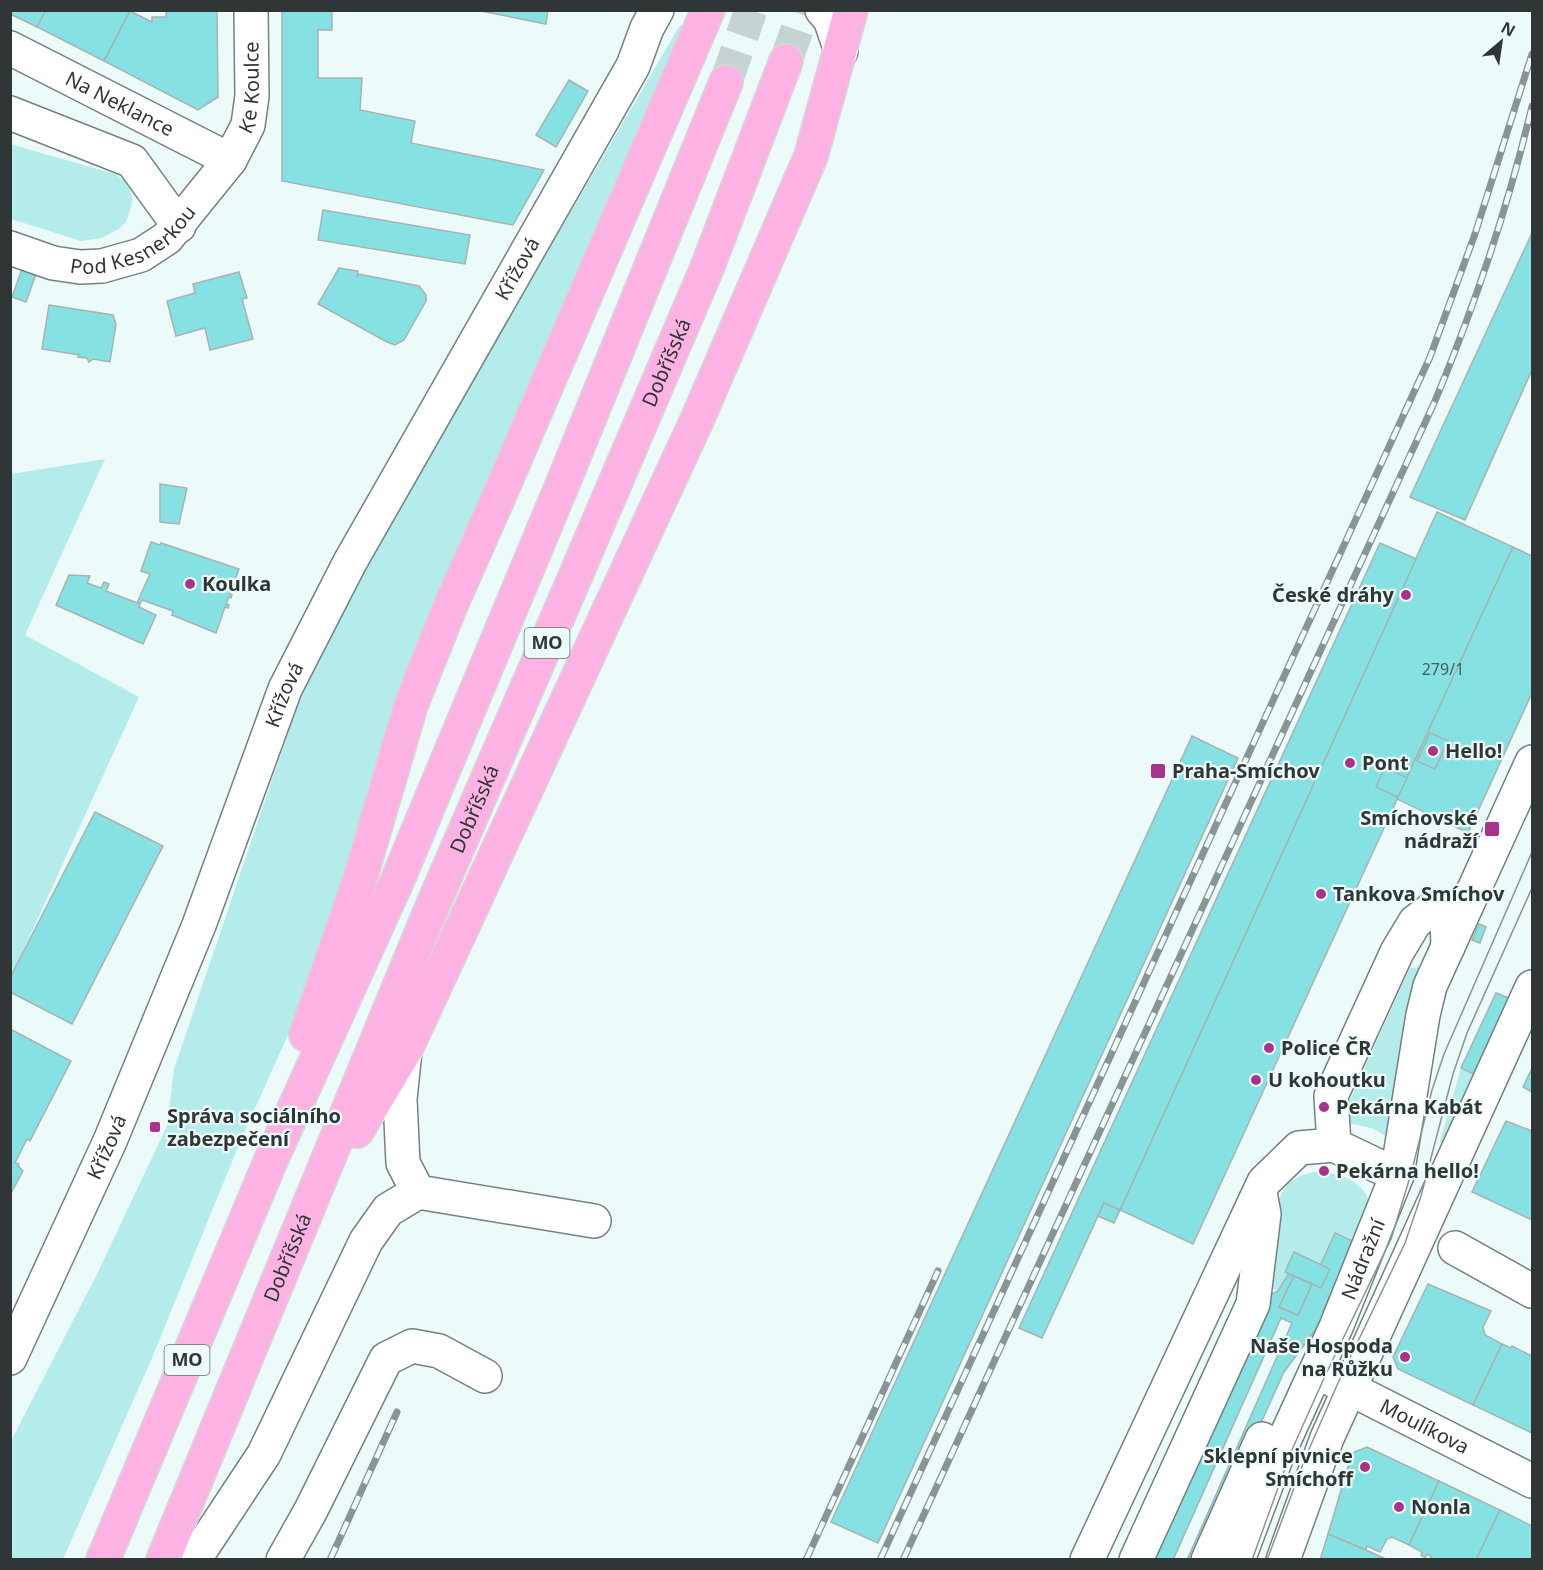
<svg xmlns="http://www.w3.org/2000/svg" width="1543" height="1570" font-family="'Noto Sans',sans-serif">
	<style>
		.green { fill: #b3eceb }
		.building { fill: #86e2e2; stroke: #a6b3b2; stroke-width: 1.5 }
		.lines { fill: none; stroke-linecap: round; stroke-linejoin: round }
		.highway-tunnel { stroke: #c6d3d3; stroke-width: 33; stroke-dasharray: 33 16; stroke-linecap: butt }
		.minor-casing { stroke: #748180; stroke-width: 36 }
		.highway-casing { stroke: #d6d7d7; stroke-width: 36 }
		.minor { stroke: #fff; stroke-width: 33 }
		.highway { stroke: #fcb3e4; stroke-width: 33 }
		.tram { stroke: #8a9494; stroke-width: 1.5 }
		.rail-casing { stroke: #8a9494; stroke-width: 7 }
		.rail { stroke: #ecfafa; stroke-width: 4.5; stroke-dasharray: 14; stroke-linecap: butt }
		.poi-dot { fill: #a9338c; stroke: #ecfafa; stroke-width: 2 }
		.labels { text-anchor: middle; stroke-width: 4.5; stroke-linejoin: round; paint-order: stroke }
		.number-label { font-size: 16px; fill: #466161 }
		.shield { fill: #ecfafa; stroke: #687171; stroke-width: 1.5 }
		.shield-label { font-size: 18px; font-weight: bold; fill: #303636 }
		.street-label { font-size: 20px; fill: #303636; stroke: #ecfafa }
		.poi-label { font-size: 20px; font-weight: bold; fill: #303636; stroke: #ecfafa; text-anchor: start }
	</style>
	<rect width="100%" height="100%" fill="#ecfafa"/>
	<!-- green -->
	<g class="green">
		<polygon points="680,25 683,26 518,412 347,886 302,1004 242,1137 152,1358 63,1559 11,1559 10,1443 97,1274 167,1126 174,1069 295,712 316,658 440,436"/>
		<polygon points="10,144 115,174 128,183 132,195 132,204 126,222 119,229 102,238 81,241 11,219"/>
		<polygon points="105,459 25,635 139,697 11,977 11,474"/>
		<polygon points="1418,967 1422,974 1388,1137 1371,1128 1349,1123 1346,1109 1410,968"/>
		<polygon points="1461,1068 1478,1076 1443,1147 1440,1141"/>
		<path d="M1320,1171C1338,1173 1370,1183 1369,1207C1368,1219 1362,1233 1360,1244L1321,1265L1303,1256L1278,1291L1264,1285C1267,1268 1269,1251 1272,1234C1277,1200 1279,1177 1320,1171Z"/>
	</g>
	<!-- building -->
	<g class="building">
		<polygon points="10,10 46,10 37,27 10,14"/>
		<polygon points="46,10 128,10 130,11 104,61 37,27"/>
		<polygon points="166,10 217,10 218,97 198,110 104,61 130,11 152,22 152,17 166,17"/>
		<polygon points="282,10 332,10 332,30 318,30 318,78 362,78 360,110 415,121 411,143 544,170 513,225 282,181"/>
		<polygon points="476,10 548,10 546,24"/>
		<polygon points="569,80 588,91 556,147 536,135"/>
		<polygon points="323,210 470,235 465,264 318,240"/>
		<polygon points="1532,233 1532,370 1465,520 1410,497"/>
		<polygon points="339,268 358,271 357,276 359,274 419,286 426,295 426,301 404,340 395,345 387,342 318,304"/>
		<polygon points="22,269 36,274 26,302 12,297"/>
		<polygon points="239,272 247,298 242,299 253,339 210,350 205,328 176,336 167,301 195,293 193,284"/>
		<polygon points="49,305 113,315 116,324 110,362 93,359 89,362 87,358 78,357 79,355 42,349"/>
		<polygon points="160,484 187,488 179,524 160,522"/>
		<polygon points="1437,512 1513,547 1193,1244 1120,1210"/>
		<polygon points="151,542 160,545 161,543 239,569 230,594 232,595 231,598 229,597 226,604 229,605 228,608 225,607 216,633 172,615 173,611 142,600 140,604 137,603 150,574 141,571"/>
		<polygon points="1380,543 1416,559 1120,1210 1104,1203 1042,1338 1019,1328"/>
		<polygon points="1513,547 1532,556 1532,693 1468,833 1397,799"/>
		<polygon points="69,575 90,576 87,583 101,588 104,582 109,584 106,591 140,604 139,607 156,615 143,644 56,605"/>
		<polygon points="1430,733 1448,741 1435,769 1417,761"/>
		<polygon points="1192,736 1238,758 878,1543 831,1522"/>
		<polygon points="1385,767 1407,778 1398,797 1376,787"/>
		<polygon points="95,812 163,846 72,1024 10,992 10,978"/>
		<polygon points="1479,924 1486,927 1480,943 1472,940"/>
		<polygon points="1496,993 1511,999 1478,1076 1461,1068"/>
		<polygon points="10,1029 71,1061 30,1141 27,1139 15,1163 19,1164 18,1166 23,1171 10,1195"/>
		<polygon points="1532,1068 1532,1092 1523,1087"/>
		<polygon points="1506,1121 1532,1131 1532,1220 1472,1192"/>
		<polygon points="1104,1203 1120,1210 1114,1223 1098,1216"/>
		<polygon points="1335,1233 1355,1242 1323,1311 1328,1313 1284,1372 1199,1560 1187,1560 1292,1323 1281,1318 1173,1560 1153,1560 1271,1294 1278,1291 1289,1273 1294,1276 1279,1307 1298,1315"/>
		<polygon points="1294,1252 1330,1269 1321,1288 1285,1272"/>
		<polygon points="1294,1276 1312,1284 1298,1315 1279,1307"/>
		<polygon points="1428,1284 1491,1311 1483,1327 1485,1335 1502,1344 1473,1405 1398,1369 1393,1357"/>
		<polygon points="1502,1344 1511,1348 1512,1346 1532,1356 1532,1433 1473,1405"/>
		<polygon points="1367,1447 1439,1481 1409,1545 1392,1537 1387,1539 1380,1552 1367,1546 1366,1550 1328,1534 1352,1453"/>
		<polygon points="1439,1481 1500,1510 1476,1560 1430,1560 1431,1556 1427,1554 1425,1558 1421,1555 1422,1552 1409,1545"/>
		<polygon points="1500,1510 1532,1526 1532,1560 1476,1560"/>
		<polygon points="1328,1534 1366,1550 1388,1560 1320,1560"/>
	</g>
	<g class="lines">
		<!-- highway-tunnel -->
		<g class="highway-tunnel">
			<polyline points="786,61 804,10"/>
			<polyline points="726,82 751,10"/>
		</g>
		<defs>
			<g id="minor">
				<polyline points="822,10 830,19 841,51"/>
				<path id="s1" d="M10,48L230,160"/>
				<polyline points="10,113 132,161 179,226"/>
				<path id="s2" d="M10,248L53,263L80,267L102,266L141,255L167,238L230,160L248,125L252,96L251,10"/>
				<polyline points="1334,1145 1331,1096 1397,952 1415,922 1431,910 1447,919 1448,947"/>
				<polyline points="418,1192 594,1221"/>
				<polyline points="1455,1248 1532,1291"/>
				<path id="s3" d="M10,1358L110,1141L199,925L285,689L350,562L633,66L647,28L657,10"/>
				<path id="s4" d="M1331,1379L1532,1481"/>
				<polyline points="194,1560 264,1454 366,1241 388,1210 418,1192 403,1163 400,1099 405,1051"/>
				<polyline points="283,1560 311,1510 386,1359 412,1346 439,1351 485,1376"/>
				<polyline points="1087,1560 1264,1182 1299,1148 1334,1145 1397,1175"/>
				<polyline points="1136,1560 1253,1304 1264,1214 1261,1198"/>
				<polyline points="1208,1560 1262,1439"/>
				<path id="s5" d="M1238,1560L1277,1456L1336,1327L1397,1175L1423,1015L1430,986L1532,762"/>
				<polyline points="1283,1560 1327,1438 1532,987"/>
			</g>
			<g id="highway">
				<polyline points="306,1035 360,879 411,705 450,607 497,501 708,10"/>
				<polyline points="357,1131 405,1051 697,420 811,156 851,10"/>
				<polyline points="103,1560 271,1160 398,879 563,483 726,82"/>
				<path id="s6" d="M163,1560L432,907L572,584L707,268L786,61"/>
			</g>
		</defs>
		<!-- minor casing -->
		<use href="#minor" class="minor-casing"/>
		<!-- highway casing -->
		<use href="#highway" class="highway-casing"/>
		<!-- minor -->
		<use href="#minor" class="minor"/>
		<!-- highway -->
		<use href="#highway" class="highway"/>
		<!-- tram -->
		<g class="tram">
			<polyline points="1252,1560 1291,1452 1325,1376 1391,1239 1411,1174 1432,1090 1444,1054 1532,852"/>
			<polyline points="1267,1560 1306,1456 1338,1383 1405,1243 1421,1196 1453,1074 1467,1033 1532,888"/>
		</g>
		<defs>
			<g id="rail">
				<polyline points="330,1560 397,1412"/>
				<polyline points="806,1560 938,1271"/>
				<polyline points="880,1560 1430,357 1475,234 1532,54"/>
				<path d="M903,1560L1435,401C1475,305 1508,208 1532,106"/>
			</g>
		</defs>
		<!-- rail casing -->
		<use href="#rail" class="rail-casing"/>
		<!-- rail -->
		<use href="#rail" class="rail"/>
	</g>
	<!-- markers -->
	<g class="poi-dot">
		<circle cx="190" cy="584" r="6"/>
		<circle cx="1406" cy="595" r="6"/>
		<circle cx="1433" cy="751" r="6"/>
		<circle cx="1350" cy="763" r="6"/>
		<rect x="1150" y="763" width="16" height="16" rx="3"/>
		<rect x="1484" y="821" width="16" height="16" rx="3"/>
		<circle cx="1321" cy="894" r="6"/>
		<circle cx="1269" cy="1048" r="6"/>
		<circle cx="1256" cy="1080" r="6"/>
		<circle cx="1324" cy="1107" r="6"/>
		<rect x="149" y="1121" width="12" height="12" rx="3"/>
		<circle cx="1324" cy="1171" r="6"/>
		<circle cx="1405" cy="1357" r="6"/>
		<circle cx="1365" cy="1467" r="6"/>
		<circle cx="1399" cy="1507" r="6"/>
	</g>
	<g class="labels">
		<!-- number labels -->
		<g class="number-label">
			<text x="1443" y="675">279/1</text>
		</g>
		<!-- shield labels -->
		<g class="shield">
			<rect x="524.5" y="628" width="45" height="30" rx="4.5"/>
			<rect x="164.5" y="1345" width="45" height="30" rx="4.5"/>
		</g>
		<g class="shield-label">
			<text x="547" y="649">MO</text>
			<text x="187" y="1366">MO</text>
		</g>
		<!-- street labels -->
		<g class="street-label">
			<text dy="7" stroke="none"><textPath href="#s2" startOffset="344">Ke Koulce</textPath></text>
			<text dy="7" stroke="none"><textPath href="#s1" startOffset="123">Na Neklance</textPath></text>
			<text dy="7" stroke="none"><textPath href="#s2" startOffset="134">Pod Kesnerkou</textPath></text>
			<text dy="7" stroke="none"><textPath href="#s3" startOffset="1204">Křížová</textPath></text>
			<text dy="7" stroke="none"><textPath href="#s6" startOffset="1299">Dobříšská</textPath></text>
			<text dy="7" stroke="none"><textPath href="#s3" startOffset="718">Křížová</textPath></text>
			<text dy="7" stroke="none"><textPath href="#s6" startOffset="813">Dobříšská</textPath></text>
			<text dy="7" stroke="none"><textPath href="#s3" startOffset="232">Křížová</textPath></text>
			<text dy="7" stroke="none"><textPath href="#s6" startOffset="327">Dobříšská</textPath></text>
			<text dy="7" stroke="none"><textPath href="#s5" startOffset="326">Nádražní</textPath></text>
			<text dy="7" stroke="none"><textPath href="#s4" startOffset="105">Moulíkova</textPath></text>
		</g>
		<!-- poi labels -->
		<g class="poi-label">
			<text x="202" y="591">Koulka</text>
			<text x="1394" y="602" text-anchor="end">České dráhy</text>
			<text x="1445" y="758">Hello!</text>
			<text x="1362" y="770">Pont</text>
			<text x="1172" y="778">Praha-Smíchov</text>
			<text x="1478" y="825" text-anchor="end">Smíchovské<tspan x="1478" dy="23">nádraží</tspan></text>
			<text x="1333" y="901">Tankova Smíchov</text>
			<text x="1281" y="1055">Police ČR</text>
			<text x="1268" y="1087">U kohoutku</text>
			<text x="1336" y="1114">Pekárna Kabát</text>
			<text x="167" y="1123">Správa sociálního<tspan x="167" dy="23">zabezpečení</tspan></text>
			<text x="1336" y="1178">Pekárna hello!</text>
			<text x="1393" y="1353" text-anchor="end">Naše Hospoda<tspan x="1393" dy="23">na Růžku</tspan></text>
			<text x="1353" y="1463" text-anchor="end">Sklepní pivnice<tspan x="1353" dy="23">Smíchoff</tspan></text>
			<text x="1411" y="1514">Nonla</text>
		</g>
	</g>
	<!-- border -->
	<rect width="1543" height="1570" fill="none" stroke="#303636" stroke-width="24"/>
	<!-- north arrow -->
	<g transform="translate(1501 42) rotate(29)" stroke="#ecfafa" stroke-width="4.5" paint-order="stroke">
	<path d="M0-4.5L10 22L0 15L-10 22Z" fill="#303636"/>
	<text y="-9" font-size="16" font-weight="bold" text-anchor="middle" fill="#303636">N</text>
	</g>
</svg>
